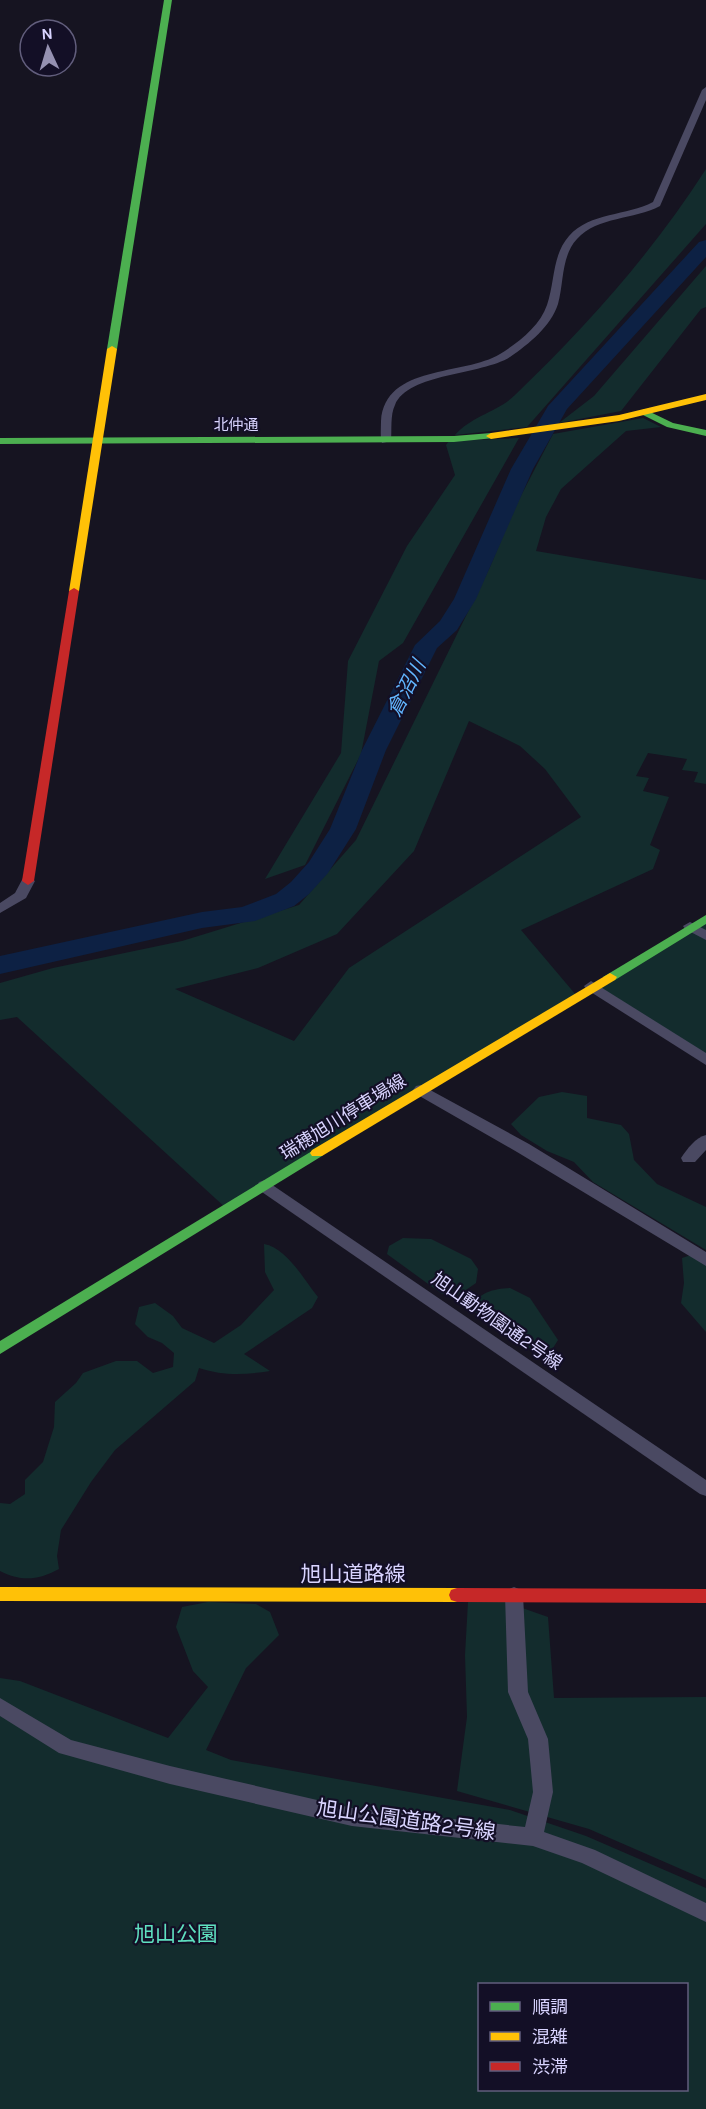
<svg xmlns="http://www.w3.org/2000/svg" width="706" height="2109" font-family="Karla,'Noto Sans JP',sans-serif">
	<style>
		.green { fill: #132c2d; fill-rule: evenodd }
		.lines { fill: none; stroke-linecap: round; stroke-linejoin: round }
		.river { fill: #0d2144; fill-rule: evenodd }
		.street { fill: #4a4962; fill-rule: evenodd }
		.fast { fill: #4caf50; fill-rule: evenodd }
		.slow { fill: #ffc107; fill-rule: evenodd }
		.jam { fill: #c62828; fill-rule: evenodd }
		.labels { text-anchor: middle; stroke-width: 4.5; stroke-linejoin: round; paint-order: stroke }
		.far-street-label { font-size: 15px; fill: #d9d4ff; stroke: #130f26 }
		.street-label { font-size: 18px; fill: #d9d4ff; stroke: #130f26 }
		.water-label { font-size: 20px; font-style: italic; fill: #62b6ff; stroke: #130f26 }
		.near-street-label { font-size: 21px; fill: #d9d4ff; stroke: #130f26 }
		.near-park-label { font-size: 21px; fill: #5fe0c0; stroke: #130f26 }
	</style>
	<rect width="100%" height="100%" fill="#161421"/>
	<!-- green -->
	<g class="green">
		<path d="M706,169V224L527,427L455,435C471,416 498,412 515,395C586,327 653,252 706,169Z"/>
		<polygon points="706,266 706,307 701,309 621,411 559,423 594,396"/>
		<path d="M643,418L661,427L626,431L561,489L546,517L536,551L706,580V784L694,782L698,772L682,770L687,759L648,753L636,776L649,778L643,791L669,797L650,845L660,850L653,869L521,930L576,995L227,1209L17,1017L0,1020V983L53,968L182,941L299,905L356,840L490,567L512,513L553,434ZM469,721L520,746L545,769L581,817L349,968L294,1041L175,989L258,968L337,934L414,851Z"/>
		<polygon points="519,438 403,643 379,661 361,754 305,865 265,879 341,753 348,661 407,546 455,475 446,445 449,441"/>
		<polygon points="706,919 706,1060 597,989"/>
		<polygon points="562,1092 587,1096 587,1118 621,1125 629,1134 634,1160 657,1184 706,1207 706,1250 593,1182 574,1162 547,1151 521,1135 511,1124 539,1097"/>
		<polygon points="403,1238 431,1239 471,1259 478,1269 476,1283 457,1296 442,1294 387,1254 389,1246"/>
		<path d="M264,1244C287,1248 304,1280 318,1297L312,1308L244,1354L270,1371C244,1375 224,1376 199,1368L195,1381L115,1450L91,1482L61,1530L57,1556L59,1569C39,1580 21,1582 0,1571V1503L10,1504L25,1494V1480L43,1462L54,1427L55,1402L76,1383L83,1373L116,1361H137L153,1373L173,1367L174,1353L162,1343L148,1337L135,1324L139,1307L155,1303L173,1316L182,1328L214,1343L241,1325L274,1290L265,1272Z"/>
		<polygon points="691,1255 706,1265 706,1332 681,1303 684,1283 682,1258"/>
		<path d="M510,1288L530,1298L558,1340L553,1348L543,1354L516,1343L471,1309C478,1292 493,1289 510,1288Z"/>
		<polygon points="502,1601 548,1617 554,1698 706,1697 706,1880 589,1829 457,1791 467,1717 465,1655 468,1602"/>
		<path d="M208,1602L256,1604L270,1612L279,1635L246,1668L206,1750L231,1760L510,1810L586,1836L706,1888V2109H0V1678L20,1681L168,1738L208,1687L193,1671L176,1627L182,1607ZM480,1984H686V2090H480Z"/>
	</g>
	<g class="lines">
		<!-- river -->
		<polygon class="river" points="706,240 706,257 567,409 533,469 476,599 457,630 437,648 386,750 356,829 328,873 309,894 294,906 255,921 202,928 0,974 0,956 202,912 242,907 276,894 291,882 309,862 330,829 362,750 415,645 440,621 454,599 511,469 548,406 699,242"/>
		<!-- street -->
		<g class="street">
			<path d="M706,87V100L660,206C634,220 598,216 577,239C561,256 564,283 558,304C551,326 529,344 510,357C482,375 408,373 395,405C390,415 392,430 391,441L382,443C380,437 381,428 381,421C385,364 464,376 500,354C518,343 540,326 547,305C555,282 552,255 569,236C590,212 627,216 653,202L702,90Z"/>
			<polygon points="28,877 35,881 26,898 0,913 0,903 15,893 23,878"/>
			<polygon points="690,922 706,930 706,940 685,929 683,926"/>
			<polygon points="591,981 706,1053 706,1065 586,989 584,986"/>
			<polygon points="421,1085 529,1144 706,1252 706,1266 517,1152 416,1094 413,1090 416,1086"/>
			<path d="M706,1135V1150L695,1162H683L681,1158C687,1149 696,1137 706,1135Z"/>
			<polygon points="265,1180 706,1480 706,1496 700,1494 259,1190 257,1186 259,1182"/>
			<polygon points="514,1587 521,1590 523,1595 528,1692 548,1739 553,1792 544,1832 595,1850 706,1903 706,1922 582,1863 533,1846 352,1826 170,1784 59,1753 0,1716 0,1698 71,1740 170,1766 352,1808 525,1827 533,1792 528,1739 508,1692 505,1595 507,1590"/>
		</g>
		<!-- fast -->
		<g class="fast">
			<polygon points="164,0 172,0 117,349 112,352 107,349"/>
			<polygon points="644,409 673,423 706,430 706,436 667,427 641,414 639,412"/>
			<polygon points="491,433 494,434 494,438 454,442 0,444 0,438 454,436"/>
			<polygon points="706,915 706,924 615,980 610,981 603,977"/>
			<polygon points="317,1148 322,1150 324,1153 322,1156 0,1354 0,1341"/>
		</g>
		<!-- slow -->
		<g class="slow">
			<polygon points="112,346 117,349 79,591 74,594 69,591 107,349"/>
			<polygon points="706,394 706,400 619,421 491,439 486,436 491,433 619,415"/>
			<polygon points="610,973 617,977 615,980 322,1156 312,1156 310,1153 312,1150"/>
			<polygon points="0,1587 457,1588 463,1590 465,1595 463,1600 457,1602 0,1601"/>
		</g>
		<!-- jam -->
		<g class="jam">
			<polygon points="74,588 79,591 34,881 28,885 22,881 69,591"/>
			<polygon points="457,1588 706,1589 706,1603 457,1602 451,1600 449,1595 451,1590"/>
		</g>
	</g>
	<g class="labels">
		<!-- far-street labels -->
		<g class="far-street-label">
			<text x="236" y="430">北仲通</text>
		</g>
		<!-- street labels -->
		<g class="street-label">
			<text transform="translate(343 1117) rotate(-32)" y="6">瑞穂旭川停車場線</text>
			<text transform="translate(497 1321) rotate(35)" y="6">旭山動物園通2号線</text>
		</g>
		<!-- water labels -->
		<g class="water-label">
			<text transform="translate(406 688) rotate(-63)" y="7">倉沼川</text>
		</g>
		<!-- near-street labels -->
		<g class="near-street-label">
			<text x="353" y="1581">旭山道路線</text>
			<text transform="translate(406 1820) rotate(8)" y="7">旭山公園道路2号線</text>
		</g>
		<!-- near-park labels -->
		<g class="near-park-label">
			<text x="176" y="1941">旭山公園</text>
		</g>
	</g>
	<!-- legend -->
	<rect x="478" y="1983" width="210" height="108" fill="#130f26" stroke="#625e7d" stroke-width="1.5"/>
	<rect x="490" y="2002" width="30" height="9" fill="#4caf50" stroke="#625e7d" stroke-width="1.5"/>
	<text x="532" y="2013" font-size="18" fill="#d9d4ff">順調</text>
	<rect x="490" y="2032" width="30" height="9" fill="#ffc107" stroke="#625e7d" stroke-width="1.5"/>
	<text x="532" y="2043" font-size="18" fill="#d9d4ff">混雑</text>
	<rect x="490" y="2062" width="30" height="9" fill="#c62828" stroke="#625e7d" stroke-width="1.5"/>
	<text x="532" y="2073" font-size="18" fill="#d9d4ff">渋滞</text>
	<!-- north arrow -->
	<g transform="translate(48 48) rotate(356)"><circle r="28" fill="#130f26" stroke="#625e7d" stroke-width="1.5"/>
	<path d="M0-4.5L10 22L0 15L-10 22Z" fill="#9591b1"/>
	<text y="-9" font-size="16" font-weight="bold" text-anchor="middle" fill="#d9d4ff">N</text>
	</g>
</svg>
